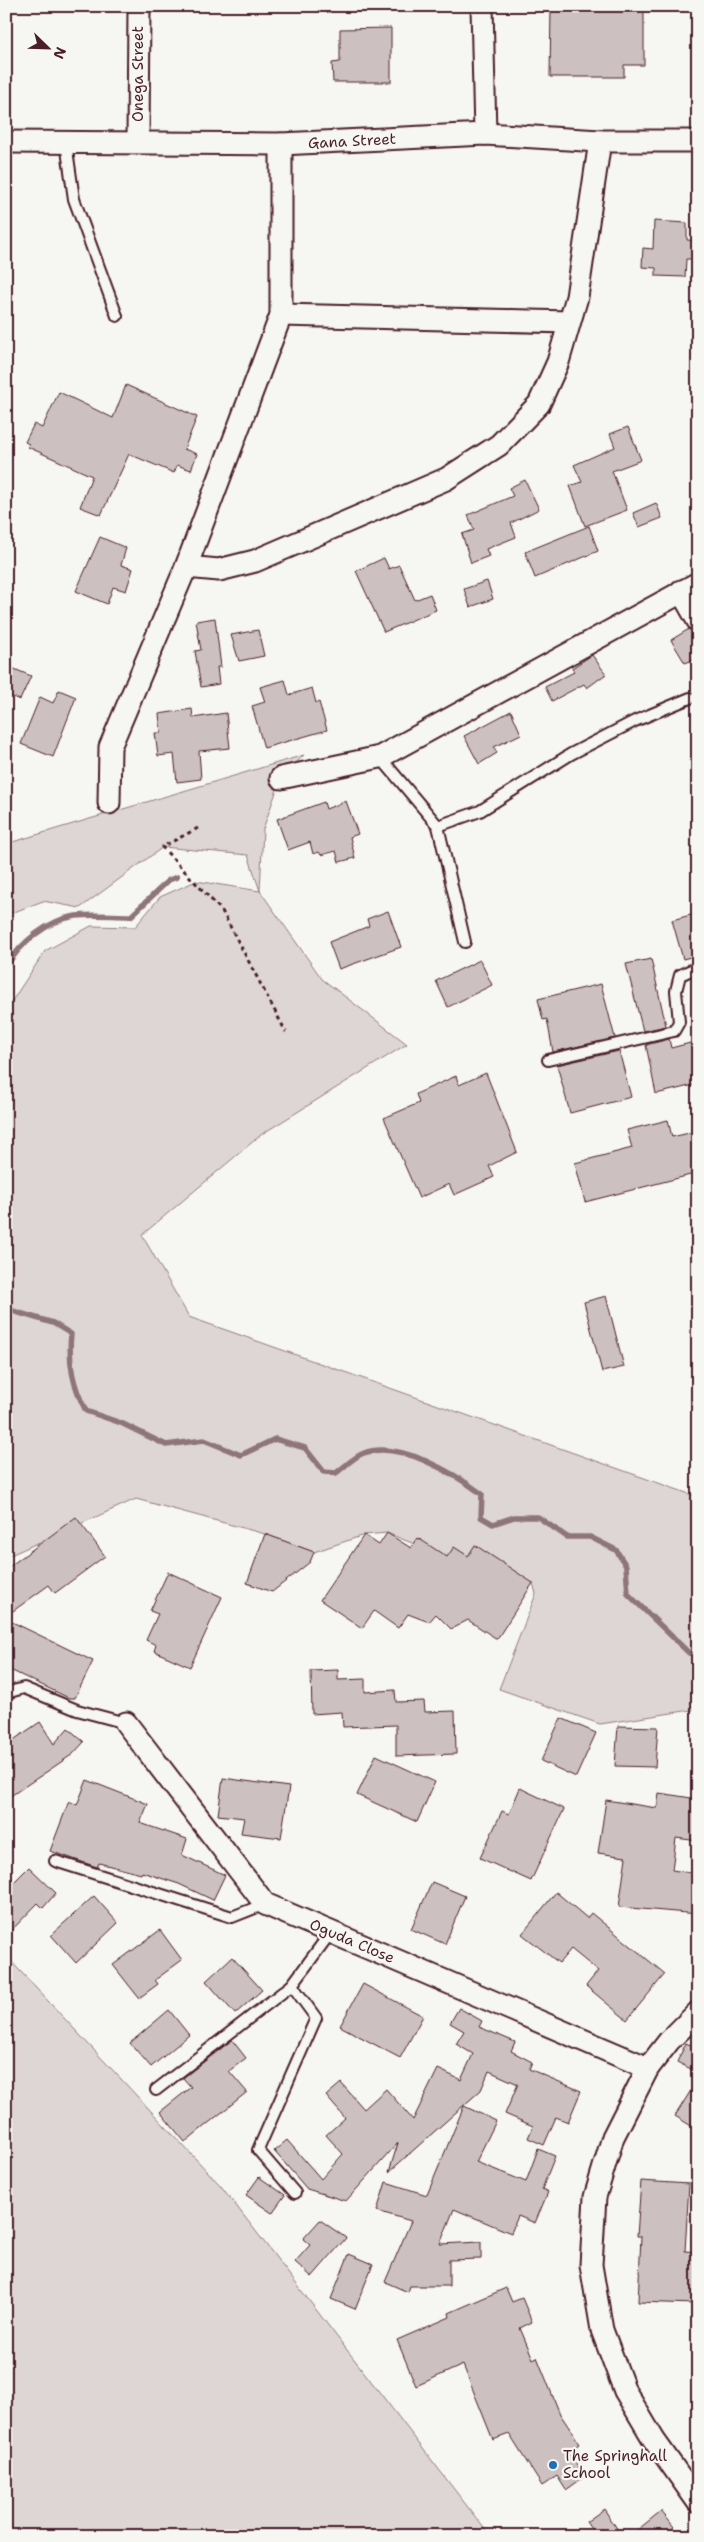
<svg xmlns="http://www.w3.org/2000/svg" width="704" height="2542" font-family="'Shantell Sans',sans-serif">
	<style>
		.green { fill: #ddd6d5; stroke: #947a80 }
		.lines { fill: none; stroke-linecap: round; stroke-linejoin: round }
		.stream { stroke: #8e747a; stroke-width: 5.5 }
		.building { fill: #ccc1c0; stroke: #4a1f2b }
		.lane-casing { stroke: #4a1f2b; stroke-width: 14 }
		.street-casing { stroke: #4a1f2b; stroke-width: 25 }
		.path { stroke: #4a1f2b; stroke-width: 3; stroke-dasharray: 4 4; stroke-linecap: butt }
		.lane { stroke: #f6f6f2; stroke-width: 10 }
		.street { stroke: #f6f6f2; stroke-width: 21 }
		.poi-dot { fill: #1f6fb2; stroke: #f6f6f2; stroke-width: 2 }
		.labels { text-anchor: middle; stroke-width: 4.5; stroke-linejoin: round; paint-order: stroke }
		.street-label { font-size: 15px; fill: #4a1f2b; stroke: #f6f6f2 }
		.poi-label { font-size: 15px; fill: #4a1f2b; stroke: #f6f6f2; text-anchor: start }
	</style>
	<rect width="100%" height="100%" fill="#f6f6f2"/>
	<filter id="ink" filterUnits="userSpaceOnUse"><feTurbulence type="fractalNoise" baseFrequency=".02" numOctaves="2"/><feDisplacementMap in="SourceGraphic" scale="10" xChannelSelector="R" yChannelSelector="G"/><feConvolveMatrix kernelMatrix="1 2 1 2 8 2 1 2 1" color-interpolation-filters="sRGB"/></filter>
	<g filter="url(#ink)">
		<!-- green -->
		<g class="green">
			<polygon points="304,755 281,778 263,829 260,891 322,979 407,1044 262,1134 142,1235 189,1317 698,1497 698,1709 600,1724 499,1689 536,1594 533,1583 468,1556 447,1557 387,1533 364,1535 314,1552 265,1534 136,1499 6,1557 6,1010 45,951 91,926 135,927 160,897 196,881 260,891 248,855 163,847 80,908 43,901 6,915 6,844"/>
			<polygon points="6,1956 221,2186 490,2536 6,2536"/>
		</g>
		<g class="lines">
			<!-- stream -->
			<g class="stream">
				<path d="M6,967C20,943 48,920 76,916C94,914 113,916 131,916L169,880L177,877"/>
				<path d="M6,1309L53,1323L71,1334C68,1363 73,1386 86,1411L121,1423L166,1445L204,1440L241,1455L275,1439L305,1448L324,1472L336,1473C344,1467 355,1456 364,1453C399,1440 455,1474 482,1494L481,1517L493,1524L514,1517H538L567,1537H590L616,1550L626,1566L628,1594L689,1653L698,1655"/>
			</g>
		</g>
		<!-- building -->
		<g class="building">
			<polygon points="551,6 623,6 623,9 644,9 644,65 624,65 624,77 550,77"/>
			<polygon points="391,28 391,82 333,82 332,63 340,62 340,29"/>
			<polygon points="654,221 687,223 687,240 698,241 698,259 686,259 685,277 656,276 656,268 642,267 643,248 653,249"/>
			<polygon points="126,385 197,417 184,449 197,454 191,470 177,465 174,473 129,454 101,515 80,507 92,476 28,447 29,444 25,442 34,424 42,428 59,392 113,418"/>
			<polygon points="628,427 641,460 612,471 627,510 585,526 570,486 582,482 574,465 615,447 610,434"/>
			<polygon points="525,480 539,509 511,523 516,537 486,549 489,556 471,563 462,534 474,530 468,515 513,496 509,488"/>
			<polygon points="656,503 662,518 639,527 633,513"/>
			<polygon points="589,526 598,551 535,578 525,552"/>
			<polygon points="100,537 126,548 121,565 133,569 126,591 113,587 107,604 76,591"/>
			<polygon points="384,558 389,569 399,565 415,600 430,594 436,610 384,632 356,571"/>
			<polygon points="487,581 493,599 470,607 464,589"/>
			<polygon points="215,618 221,667 217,667 219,684 201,687 195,651 201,650 196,621"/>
			<polygon points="689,629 698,633 698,658 685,663 671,640"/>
			<polygon points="258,630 264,656 239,661 231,635"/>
			<polygon points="592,655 606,674 587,688 584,684 552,701 545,687 574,672 572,668"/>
			<polygon points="12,668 31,676 20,700 6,694 6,680"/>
			<polygon points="285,680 289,695 312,688 316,703 319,702 327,730 264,748 252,706 265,702 260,687"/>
			<polygon points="59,690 76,697 53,757 21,744 40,697 53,703"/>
			<polygon points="192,709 193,718 226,713 230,748 199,751 201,779 177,782 174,754 158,756 155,733 161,733 159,714"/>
			<polygon points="511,711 521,734 494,747 497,753 479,764 464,736"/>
			<polygon points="346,801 358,834 350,837 355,858 339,862 336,851 321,855 319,852 313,854 310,842 288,850 277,819 324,802 326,809"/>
			<polygon points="388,911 401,947 339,969 329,942 369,926 367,919"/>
			<polygon points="698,913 698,955 683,959 672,920"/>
			<polygon points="651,959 666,1026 643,1031 626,964"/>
			<polygon points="480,960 492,985 448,1007 436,981"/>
			<polygon points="601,984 615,1038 553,1052 547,1019 543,1020 538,999"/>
			<polygon points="669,1039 671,1048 698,1041 698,1084 656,1094 646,1045"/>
			<polygon points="619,1051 631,1097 570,1113 557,1065"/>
			<polygon points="486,1073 517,1152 489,1166 494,1177 454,1195 449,1184 419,1198 384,1118 419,1103 416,1094 456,1076 459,1085"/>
			<polygon points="668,1120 672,1137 698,1131 698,1173 585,1202 575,1163 632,1148 627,1130"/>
			<polygon points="606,1296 624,1367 602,1372 584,1302"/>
			<polygon points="76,1517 105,1556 55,1593 49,1585 6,1616 6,1569"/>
			<polygon points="387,1533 411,1548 418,1538 447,1557 454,1547 468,1556 475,1545 533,1583 497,1639 468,1620 451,1629 436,1614 429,1622 408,1614 398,1628 374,1611 362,1628 320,1600 364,1535 379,1545"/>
			<polygon points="265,1534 314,1552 310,1562 272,1592 247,1583"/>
			<polygon points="168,1572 222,1597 190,1667 154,1651 156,1645 146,1640 158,1614 150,1611"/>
			<polygon points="6,1619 93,1661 75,1698 69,1698 6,1668"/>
			<polygon points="338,1670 338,1680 365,1679 365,1692 395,1690 396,1702 424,1701 425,1712 455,1711 456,1754 396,1756 396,1725 343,1727 342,1712 312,1714 311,1671"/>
			<polygon points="561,1718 596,1733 576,1777 541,1761"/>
			<polygon points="40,1722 54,1744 68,1728 84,1742 73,1754 6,1799 6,1745"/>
			<polygon points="618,1726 658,1727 655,1767 615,1766"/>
			<polygon points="376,1755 435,1782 417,1822 357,1795"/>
			<polygon points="223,1778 289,1787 281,1838 241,1833 244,1818 218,1815"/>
			<polygon points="87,1780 148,1804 140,1823 187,1839 182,1855 225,1875 213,1900 179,1884 142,1872 141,1874 99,1863 97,1867 50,1851 69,1801 77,1805"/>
			<polygon points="520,1788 564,1809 531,1881 480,1858 502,1811 509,1814"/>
			<polygon points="659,1793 698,1799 698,1841 676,1838 672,1870 698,1874 698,1914 619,1907 626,1857 598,1853 606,1800 657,1808"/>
			<polygon points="29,1867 56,1893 43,1908 38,1903 6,1936 6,1890"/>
			<polygon points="432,1882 465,1896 445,1944 411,1929"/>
			<polygon points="556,1892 587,1918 591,1913 665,1974 627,2020 586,1986 598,1971 571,1949 559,1963 522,1934"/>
			<polygon points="94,1896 118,1923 76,1963 51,1935"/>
			<polygon points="160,1930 182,1960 155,1980 158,1984 139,1998 113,1965"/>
			<polygon points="232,1957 262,1990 235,2014 206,1981"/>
			<polygon points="363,1984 423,2016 400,2058 340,2026"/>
			<polygon points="459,2008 482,2021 479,2027 515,2042 511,2051 532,2062 529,2069 581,2091 568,2122 556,2117 544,2145 528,2138 533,2126 505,2114 518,2084 489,2071 481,2090 389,2172 398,2143 346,2201 307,2189 274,2151 287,2140 321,2179 343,2154 326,2135 345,2118 326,2096 341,2083 364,2109 386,2089 413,2120 438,2069 461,2080 473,2054 456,2044 464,2031 450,2023"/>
			<polygon points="169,2010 189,2035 151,2067 130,2043"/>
			<polygon points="232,2040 246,2058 229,2071 247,2092 185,2142 160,2112 191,2087 183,2078"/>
			<polygon points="686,2043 698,2048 698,2060 693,2070 677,2062"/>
			<polygon points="698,2079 698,2130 675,2116"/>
			<polygon points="464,2106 496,2121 476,2162 526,2182 538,2149 555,2156 542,2189 548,2192 535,2223 518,2216 511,2233 454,2209 440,2244 481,2242 481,2259 449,2260 449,2286 410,2286 408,2292 385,2282 411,2221 377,2211 386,2182 427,2195"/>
			<polygon points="259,2177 285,2195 272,2213 246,2195"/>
			<polygon points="641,2181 689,2184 685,2251 698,2252 698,2287 695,2287 695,2304 638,2302 641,2236 637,2236"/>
			<polygon points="320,2220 346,2238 312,2277 295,2262 310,2245 303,2239"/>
			<polygon points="349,2254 373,2264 355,2309 331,2299"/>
			<polygon points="506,2288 512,2302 522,2298 532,2322 520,2328 533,2359 537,2357 560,2414 580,2444 568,2452 584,2477 566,2490 557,2476 542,2486 509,2434 493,2440 463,2365 416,2386 397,2340 450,2317 449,2313"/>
			<polygon points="604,2509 622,2536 596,2536 586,2522"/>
			<polygon points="661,2511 674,2527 663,2536 630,2536"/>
		</g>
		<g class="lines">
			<defs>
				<g id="lane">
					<polyline points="66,143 74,199 117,316"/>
					<polyline points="380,757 438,826 465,942"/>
					<polyline points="438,826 480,811 571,754 635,721 690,698"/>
					<polyline points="548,1060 674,1031 679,1022 676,991 680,975 698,967"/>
					<polyline points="6,1693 24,1688 77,1710 126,1723"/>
					<polyline points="55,1861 232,1917 265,1904"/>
					<polyline points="292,1985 316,2018 258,2150 295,2193"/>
					<polyline points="156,2090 292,1985 331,1932"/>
				</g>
				<g id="street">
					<polyline points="482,6 485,134"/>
					<polyline points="138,141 139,6"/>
					<polyline points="6,142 281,144 485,134 600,141 698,141"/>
					<polyline points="281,315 569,322"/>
					<polyline points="186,567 219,570 255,561 446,479 499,445 539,404 558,362 577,297 600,141"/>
					<polyline points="681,591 698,621"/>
					<polyline points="281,778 380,757 698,583"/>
					<polyline points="109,803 110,747 186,567 281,315 281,144"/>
					<polyline points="126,1723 265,1904 648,2068"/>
					<polyline points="698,2012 669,2041 648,2068 613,2137 595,2197 591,2265 602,2330 625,2391 654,2440 698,2502"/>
				</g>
			</defs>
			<!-- lane casing -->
			<use href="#lane" class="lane-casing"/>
			<!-- street casing -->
			<use href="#street" class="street-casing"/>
			<!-- path -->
			<polyline class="path" points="198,828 162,847 222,911 286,1032"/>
			<!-- lane -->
			<use href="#lane" class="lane"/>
			<!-- street -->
			<use href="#street" class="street"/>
		</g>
	</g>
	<!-- markers -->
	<circle class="poi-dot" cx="553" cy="2465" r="5"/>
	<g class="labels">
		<!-- street labels -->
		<g class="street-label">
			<text transform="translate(138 74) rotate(-90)" y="5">Onega Street</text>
			<text transform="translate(352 141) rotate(-3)" y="5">Gana Street</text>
			<text transform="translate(352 1941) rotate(23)" y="5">Oguda Close</text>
		</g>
		<!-- poi labels -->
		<g class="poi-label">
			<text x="563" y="2461">The Springhall<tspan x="563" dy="17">School</tspan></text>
		</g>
	</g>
	<!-- margin -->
	<rect width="704" height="2542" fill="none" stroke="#f6f6f2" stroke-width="25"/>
	<rect x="12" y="12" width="679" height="2517" fill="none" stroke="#4a1f2b" stroke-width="2" filter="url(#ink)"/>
	<!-- north arrow -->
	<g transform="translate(48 48) rotate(113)" stroke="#f6f6f2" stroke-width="4" paint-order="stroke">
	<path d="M0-4L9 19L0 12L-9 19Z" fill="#4a1f2b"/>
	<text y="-8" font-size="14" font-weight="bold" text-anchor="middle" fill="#4a1f2b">N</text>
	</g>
</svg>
